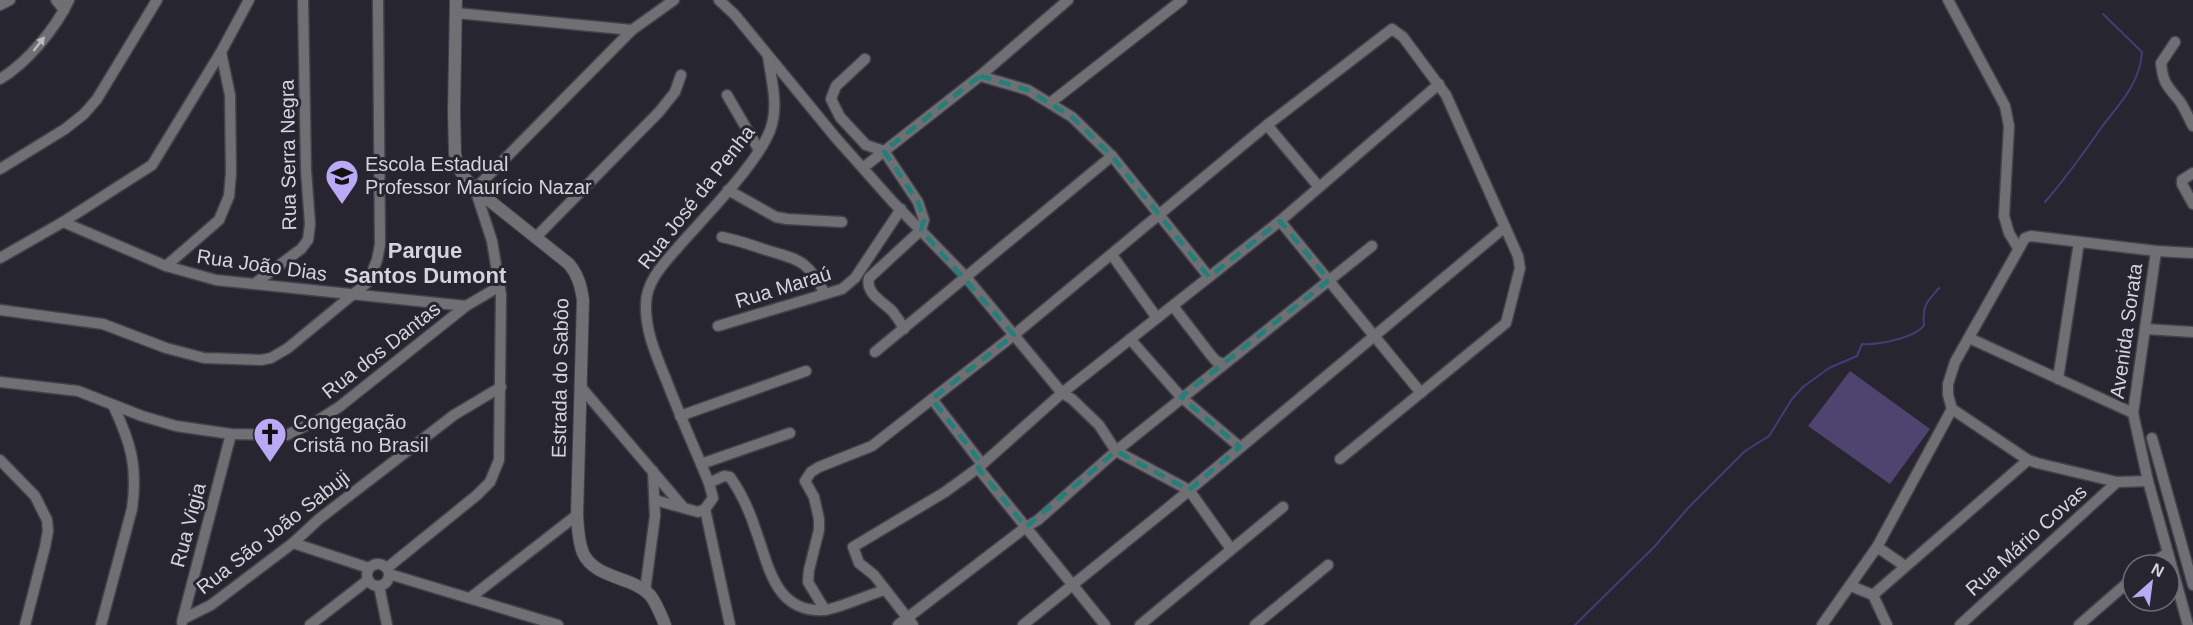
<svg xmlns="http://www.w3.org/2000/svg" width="2193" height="625" font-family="Helvetica,sans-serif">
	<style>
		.green { fill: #4e446f }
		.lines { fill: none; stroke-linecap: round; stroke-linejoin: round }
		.stream { stroke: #493976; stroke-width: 2 }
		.minor-casing { stroke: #43424b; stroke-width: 13 }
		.tertiary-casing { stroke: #43424b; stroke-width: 14 }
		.minor { stroke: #706f74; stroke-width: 10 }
		.tertiary { stroke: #706f74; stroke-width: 12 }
		.oneway { fill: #bcbbc1 }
		.marked { fill: none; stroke: #237f79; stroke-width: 4.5; stroke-dasharray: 12 8; stroke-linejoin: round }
		.labels { text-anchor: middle; stroke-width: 6; stroke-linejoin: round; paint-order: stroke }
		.street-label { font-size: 20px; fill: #d5d4db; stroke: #272630 }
		.poi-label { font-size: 20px; fill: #d5d4db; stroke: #272630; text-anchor: start }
		.quarter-label { font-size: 22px; font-weight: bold; fill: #d5d4db; stroke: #272630 }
	</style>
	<rect width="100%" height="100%" fill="#272630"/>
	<!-- green -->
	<polygon class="green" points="1850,371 1930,429 1890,484 1808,426"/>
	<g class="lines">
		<!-- stream -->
		<g class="stream">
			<path d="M2045,202C2065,179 2083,154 2101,128C2119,104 2140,84 2142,52L2103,14"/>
			<path d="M1575,625L1655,546L1689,507L1745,451L1769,436L1792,399L1803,387L1829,368L1857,356L1862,344C1877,345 1916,338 1924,325C1922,305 1927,302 1939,288"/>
		</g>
		<defs>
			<g id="minor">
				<polyline points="56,0 64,10"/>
				<polyline points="719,0 735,15 836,138 892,201 965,276 1062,393 1072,399 1099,425 1116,451 1189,490 1231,549"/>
				<polyline points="1948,0 2005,106 2009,126 2004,216 2009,233 2018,248"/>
				<polyline points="0,5 10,0"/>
				<polyline points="456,13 632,30 674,0"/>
				<path d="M2175,42L2161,63C2163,82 2166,85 2178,99C2184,106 2188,117 2193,126"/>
				<path d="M865,59L836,86L831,99L840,117L866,145L884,151L918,202L924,220L921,230L869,278C865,294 884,302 893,312C897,317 901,323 904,329"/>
				<polyline points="980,76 1028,90 1072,117 1112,156 1209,277"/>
				<path d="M0,79C27,63 56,28 69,0"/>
				<polyline points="727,95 759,150"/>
				<polyline points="1050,103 1182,0"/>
				<polyline points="1267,125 1319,187"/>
				<polyline points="864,167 980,76 1068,0"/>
				<polyline points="0,169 65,129 84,114 97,99 157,0"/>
				<polyline points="2193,173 2182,180 2182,184 2193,204"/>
				<polyline points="728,190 776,217 787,219 842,222"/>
				<polyline points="1280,221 1421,393"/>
				<polyline points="63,222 166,266 216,280 466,306"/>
				<polyline points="537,236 659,112 675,92 681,75"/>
				<path d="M722,237C736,240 749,244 763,249C798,260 807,258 825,294"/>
				<polyline points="2156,251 2133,413 2148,481 2188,625"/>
				<polyline points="1112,255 1157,318"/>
				<polyline points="0,258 63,222 152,165 221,52 249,0"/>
				<polyline points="166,266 219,220 229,196 231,173 230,95 221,52"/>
				<polyline points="254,284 301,249 308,240 310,224 306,170 303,0"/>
				<polyline points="1173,306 1210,354 1216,361 1224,364"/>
				<polyline points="0,310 103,324 166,348 204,358 261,360 271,358 288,348 368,282 377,260 380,245 378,0"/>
				<polyline points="718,326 842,289 855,278 901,209"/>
				<polyline points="2145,329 2193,332"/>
				<polyline points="1969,338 2133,413"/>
				<polyline points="1130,339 1181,397 1240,447"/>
				<polyline points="875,352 1112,156"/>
				<polyline points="2058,379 2079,242"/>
				<polyline points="0,382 78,391 142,416 176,426 231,434 287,435 320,419 339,407 466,306 500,286"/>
				<polyline points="580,386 683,507"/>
				<polyline points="932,399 982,464"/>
				<polyline points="1952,409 2028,460 2037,463 2117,482 2148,481"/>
				<polyline points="680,416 806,371"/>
				<polyline points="2152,438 2193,585"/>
				<polyline points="0,460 35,496 47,520 48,531 45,547 25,625"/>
				<polyline points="701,464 790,433"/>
				<polyline points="978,468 1105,625"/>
				<path d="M709,483L724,476L730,477C742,494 750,512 756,531C769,566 775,613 824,610C837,609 870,594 885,590"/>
				<path d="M655,500L698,512L705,509L713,498L709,483C695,449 680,416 667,382C657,357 645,332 646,304C646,281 665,262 679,246C703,218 764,158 772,124C778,103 771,78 768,56"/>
				<polyline points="705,509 730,625"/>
				<polyline points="293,543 369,568"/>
				<polyline points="1877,547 1905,566"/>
				<circle cx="378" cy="575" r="11"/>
				<polyline points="2148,565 2168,553"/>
				<polyline points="387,568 477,495 490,482 499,460 501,295 492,241 475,189 632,30"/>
				<polyline points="389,574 558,625"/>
				<polyline points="379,586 387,625"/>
				<polyline points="1851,586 1873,595 1887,625"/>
				<polyline points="645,591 655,516 653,471"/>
				<polyline points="1873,595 2028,460"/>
				<polyline points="470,598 577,515"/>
				<polyline points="825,610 808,582 809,570 819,530 819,519 814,497 805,481 811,472 819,467 872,446 1014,335 1267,125 1392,29 1403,37 1446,95 1518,256 1520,268 1506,323 1340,459"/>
				<polyline points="183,619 211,605 293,543 319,519 454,415 501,387"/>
				<polyline points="182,622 231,434"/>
				<path d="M101,625L132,509C138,467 131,443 113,405"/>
				<polyline points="310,625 368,580"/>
				<polyline points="898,625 1026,527 1038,520 1116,451 1372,246"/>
				<polyline points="913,625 874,575 859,563 853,547 945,492 978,468 1062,393 1280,221 1439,84"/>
				<polyline points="1023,625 1174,503 1505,227"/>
				<polyline points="1140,625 1283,507"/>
				<polyline points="1255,625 1328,565"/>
				<polyline points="1822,625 1877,547 1952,409 1948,395 1948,384 1955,362 2025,238 2031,236 2156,251 2193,253"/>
				<polyline points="1960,625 2117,482"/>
				<polyline points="2079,625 2133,578"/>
			</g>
			<path id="tertiary" d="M456,0L454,111L455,154L458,167L465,178L475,189L569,264C578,275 581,286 583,300L577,515C578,528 578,541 583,553C595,579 632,576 650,595C657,604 661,615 665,625"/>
		</defs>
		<!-- minor casing -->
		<use href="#minor" class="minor-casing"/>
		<!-- tertiary casing -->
		<use href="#tertiary" class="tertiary-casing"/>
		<!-- minor -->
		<use href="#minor" class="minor"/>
		<!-- tertiary -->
		<use href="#tertiary" class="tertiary"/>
	</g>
	<!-- one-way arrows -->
	<defs><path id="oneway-solid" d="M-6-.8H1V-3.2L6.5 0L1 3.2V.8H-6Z" transform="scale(1.5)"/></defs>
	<use class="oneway" href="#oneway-solid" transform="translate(39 44) rotate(-52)"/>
	<!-- marked area -->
	<path class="marked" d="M980,76L1028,90L1072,117L1112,156L1209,277L1280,221L1329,280L1181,397L1240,447L1189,490L1116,451L1026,527L978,468L982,464L932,399L1014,335L921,230L924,220L918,202L884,151Z"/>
	<!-- icons -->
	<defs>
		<symbol id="school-pin" viewBox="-11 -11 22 30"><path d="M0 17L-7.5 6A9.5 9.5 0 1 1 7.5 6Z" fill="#baaaf6" stroke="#272630"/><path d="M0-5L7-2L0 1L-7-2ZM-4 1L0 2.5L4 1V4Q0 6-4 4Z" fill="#111"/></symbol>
		<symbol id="church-pin" viewBox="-11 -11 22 30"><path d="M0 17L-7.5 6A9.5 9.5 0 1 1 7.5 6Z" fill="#baaaf6" stroke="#272630"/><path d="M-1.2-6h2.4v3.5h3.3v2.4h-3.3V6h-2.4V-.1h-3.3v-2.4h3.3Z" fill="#111"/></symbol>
	</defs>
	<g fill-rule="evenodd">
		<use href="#school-pin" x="323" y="157" width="38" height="52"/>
		<use href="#church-pin" x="251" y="415" width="38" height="52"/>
	</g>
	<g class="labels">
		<!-- street labels -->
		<g class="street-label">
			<text transform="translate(288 155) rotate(-91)" y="7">Rua Serra Negra</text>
			<text transform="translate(696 197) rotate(-52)" y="7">Rua José da Penha</text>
			<text transform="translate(262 265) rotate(8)" y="7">Rua João Dias</text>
			<text transform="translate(783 287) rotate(-17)" y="7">Rua Maraú</text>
			<text transform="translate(2126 331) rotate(-82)" y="7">Avenida Sorata</text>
			<text transform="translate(381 350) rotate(-38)" y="7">Rua dos Dantas</text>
			<text transform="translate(560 378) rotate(-89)" y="7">Estrada do Sabôo</text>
			<text transform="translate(188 525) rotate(-75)" y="7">Rua Vigia</text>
			<text transform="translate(273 532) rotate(-38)" y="7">Rua São João Sabuji</text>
			<text transform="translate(2026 540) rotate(-42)" y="7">Rua Mário Covas</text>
		</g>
		<!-- poi labels -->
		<g class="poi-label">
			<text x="365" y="171">Escola Estadual<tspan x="365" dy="23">Professor Maurício Nazar</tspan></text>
			<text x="293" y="429">Congegação<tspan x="293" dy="23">Cristã no Brasil</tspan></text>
		</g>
		<!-- quarter labels -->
		<g class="quarter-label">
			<text x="425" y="258">Parque<tspan x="425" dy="25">Santos Dumont</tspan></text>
		</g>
	</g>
	<!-- north arrow -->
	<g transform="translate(2151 583) rotate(28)"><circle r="28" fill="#272630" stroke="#6d6c74" stroke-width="1.5"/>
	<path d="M0-4.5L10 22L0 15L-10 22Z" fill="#baaaf6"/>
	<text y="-9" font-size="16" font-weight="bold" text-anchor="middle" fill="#d5d4db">N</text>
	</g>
</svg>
